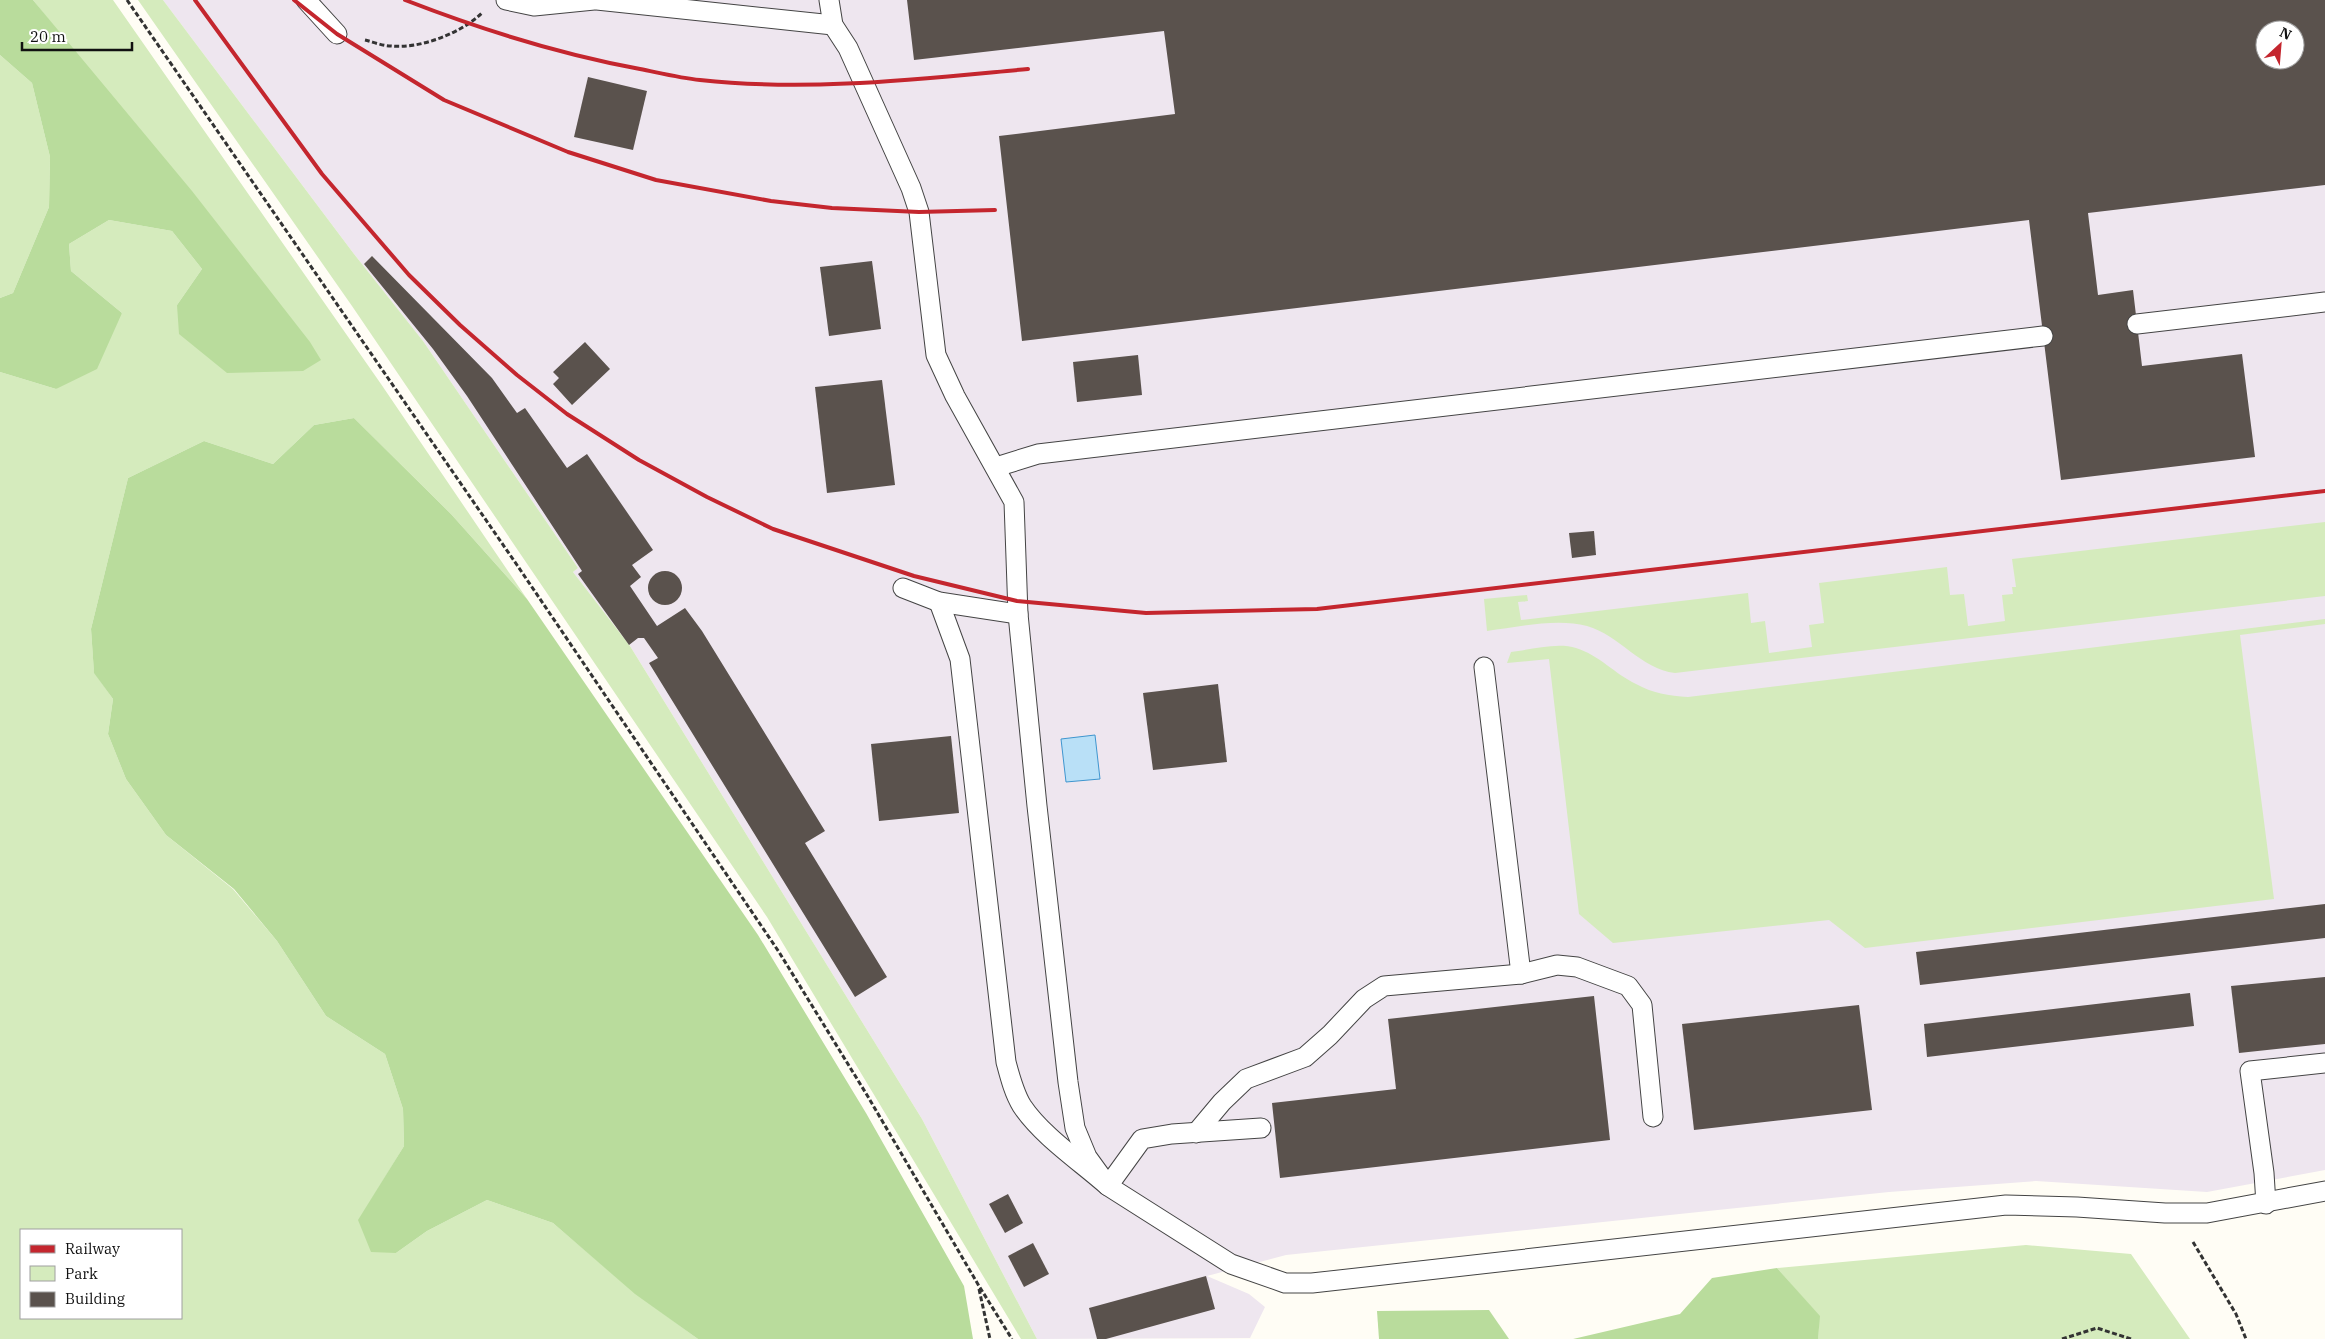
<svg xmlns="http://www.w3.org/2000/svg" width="2325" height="1339" font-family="'IBM Plex Serif',serif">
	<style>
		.industrial { fill: #eee6ef; fill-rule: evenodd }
		.green { fill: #d5ebbd; fill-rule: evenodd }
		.forest { fill: #b9dc9c }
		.water { fill: #b9e0f7; stroke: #3f96cf }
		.building { fill: #5a524d; fill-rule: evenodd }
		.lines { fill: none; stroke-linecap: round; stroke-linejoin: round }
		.lane-casing { stroke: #444; stroke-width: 21 }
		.path { stroke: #333; stroke-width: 3; stroke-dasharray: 5 2.5; stroke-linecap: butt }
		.lane { stroke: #fff; stroke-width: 19 }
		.rail { stroke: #c4262e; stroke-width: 4 }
	</style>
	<rect width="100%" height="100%" fill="#fffdf5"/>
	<!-- industrial -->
	<path class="industrial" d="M163,0H2325V1170L2207,1192L2036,1181L1889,1192L1286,1255L1207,1276L1249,1294L1265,1307L1250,1338L1037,1339L922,1119L630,646L573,572L578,568L423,341L354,254ZM2265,30H2295V60H2265Z"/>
	<!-- green -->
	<g class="green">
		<path d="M33,0H113L381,384L527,599L451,514L354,418L314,425L273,464L204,441L128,478L91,629L94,672L113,699L108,734L126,779L166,835L233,889L277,941L326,1016L385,1054L403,1109L404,1146L359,1220L396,1253L427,1231L487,1200L553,1223L635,1293L698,1339H0V372L56,389L122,313L71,271L69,244L109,220L172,231L202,269L177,305L303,371L69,45ZM21,1230H181V1318H21Z"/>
		<polygon points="138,0 163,0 354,254 423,341 578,568 573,572 630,646 922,1119 1037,1339 1021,1339 767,917 352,306"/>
		<polygon points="0,55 32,83 50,157 49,207 13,293 0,298"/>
		<path d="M2325,522V596L1675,673C1641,669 1619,635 1587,626C1556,618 1519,627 1487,631L1484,599L1527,595L1528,601L1518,602L1521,620L1748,593L1751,623L1765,621L1769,653L1812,647L1809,625L1824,623L1819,583L1947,567L1950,595L1964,594L1968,626L2005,621L2002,595L2013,594L2012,587H2016L2012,559Z"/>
		<path d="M2325,619V624L2240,635L2274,899L1865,948L1829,920L1613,943L1579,914L1549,659L1507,663L1511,652C1530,650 1557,642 1576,648C1599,655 1615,674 1636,684C1652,693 1669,696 1688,697Z"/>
		<polygon points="2026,1245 2131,1254 2190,1339 1818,1339 1819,1316 1777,1268"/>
	</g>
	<!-- forest -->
	<g class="forest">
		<polygon points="0,0 33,0 192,191 310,342 321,360 303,371 227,373 179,334 177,305 202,269 172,231 109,220 69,244 71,271 122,313 97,369 56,389 0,372 0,298 13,293 49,207 50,157 32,83 0,55"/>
		<polygon points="354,418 451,514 527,599 758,935 866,1113 964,1286 973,1339 698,1339 635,1294 553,1223 487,1200 427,1231 396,1253 371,1252 358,1220 404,1146 403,1109 385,1054 326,1016 277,941 234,889 166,835 126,779 108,734 113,699 94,673 91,629 128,478 204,441 273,464 314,425"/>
		<polygon points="1777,1268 1820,1316 1818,1339 1573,1339 1680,1314 1712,1278"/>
		<polygon points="1489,1310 1509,1339 1379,1339 1377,1311"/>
	</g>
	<!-- water -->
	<polygon class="water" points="1095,735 1100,779 1066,782 1061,739"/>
	<!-- building -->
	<g class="building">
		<path d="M907,0H2325V185L2088,213L2098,295L2133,290L2142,366L2242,354L2255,457L2061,480L2029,220L1022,341L999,136L1175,114L1164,31L914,60ZM2265,30H2295V60H2265Z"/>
		<polygon points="588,77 647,91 633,150 574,137"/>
		<polygon points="372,256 492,378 517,413 525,408 567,468 587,454 653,550 632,565 641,577 630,586 657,626 685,608 702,631 825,831 805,843 887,977 855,997 649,663 658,658 644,638 638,638 629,645 578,574 582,571 467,396 433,349 364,264"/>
		<polygon points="872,261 881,329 829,336 820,267"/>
		<polygon points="585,342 610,369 572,405 553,384 559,378 553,372"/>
		<polygon points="1138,355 1142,395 1077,402 1073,362"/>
		<polygon points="882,380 895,485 827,493 815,387"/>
		<polygon points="1594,531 1596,555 1572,558 1569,533"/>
		<circle cx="665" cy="588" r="17"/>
		<polygon points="1218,684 1227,762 1153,770 1143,693"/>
		<polygon points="951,736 959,813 879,821 871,744"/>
		<polygon points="2325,904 2325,938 1920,985 1916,952"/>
		<polygon points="2325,977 2325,1044 2239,1053 2231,986"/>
		<polygon points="2190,993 2194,1026 1927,1057 1924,1024"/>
		<polygon points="1594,996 1610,1140 1280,1178 1272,1103 1396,1089 1388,1019"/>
		<polygon points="1859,1005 1872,1110 1694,1130 1682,1024"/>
		<polygon points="1008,1194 1023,1223 1005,1233 989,1204"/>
		<polygon points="1033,1243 1049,1274 1024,1287 1008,1256"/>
		<polygon points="1206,1276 1215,1309 1106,1339 1097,1339 1089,1308"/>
	</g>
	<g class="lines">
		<defs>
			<g id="lane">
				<polyline points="306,0 337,34"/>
				<polyline points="506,0 534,6 594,0"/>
				<polyline points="597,0 833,25"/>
				<polyline points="829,0 833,25 848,48 911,188 919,212 936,355 955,396 1014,502 1018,614 1037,806 1068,1082 1075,1128 1087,1157 1108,1186 1231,1264 1285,1283 1312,1283 2006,1205 2077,1207 2165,1213 2207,1213 2325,1191"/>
				<polyline points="2137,324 2325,302"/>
				<polyline points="996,467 1038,454 2043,336"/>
				<polyline points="903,588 939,602 1018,614"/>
				<path d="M939,602L960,659L1006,1062C1010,1077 1014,1093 1022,1106C1042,1136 1081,1162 1108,1186L1142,1139L1172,1134L1261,1128"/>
				<polyline points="1484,667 1521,974"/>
				<polyline points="1196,1133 1222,1102 1246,1079 1305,1057 1330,1035 1364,999 1384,986 1521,974 1557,965 1577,967 1628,986 1642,1005 1653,1117"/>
				<polyline points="2266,1204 2264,1173 2250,1071 2325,1063"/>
			</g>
		</defs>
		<!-- lane casing -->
		<use href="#lane" class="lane-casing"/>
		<!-- path -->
		<g class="path">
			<polyline points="127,0 517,565 779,952 867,1095 979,1286 1012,1339"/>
			<path d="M365,40C373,42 383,46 391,46C421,49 461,33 482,13"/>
			<polyline points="2193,1242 2236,1314 2246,1339"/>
			<polyline points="979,1289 990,1339"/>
			<polyline points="2062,1339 2097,1328 2131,1339"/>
		</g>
		<!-- lane -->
		<use href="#lane" class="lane"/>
		<!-- rail -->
		<g class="rail">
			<polyline points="195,0 322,174 409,275 460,325 517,375 567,414 639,460 707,497 773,529 914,576 1017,601 1146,613 1317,609 2325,491"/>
			<polyline points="294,0 337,34 444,100 568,152 656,180 771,201 832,208 919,212 995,210"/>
			<path d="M405,0C482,30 559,54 640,69C660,73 680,78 700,80C809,92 919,79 1028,69"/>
		</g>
	</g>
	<!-- legend -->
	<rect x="20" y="1229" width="162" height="90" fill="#ffffff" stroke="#a0a0a0"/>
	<rect x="30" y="1245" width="25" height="8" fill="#c4262e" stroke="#a0a0a0"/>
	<text x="65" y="1254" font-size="15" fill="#111111">Railway</text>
	<rect x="30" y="1266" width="25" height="15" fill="#d5ebbd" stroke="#a0a0a0"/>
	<text x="65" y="1279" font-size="15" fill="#111111">Park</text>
	<rect x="30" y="1292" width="25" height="15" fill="#5a524d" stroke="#a0a0a0"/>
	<text x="65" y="1304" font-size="15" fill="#111111">Building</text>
	<!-- north arrow -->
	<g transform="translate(2280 45) rotate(26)"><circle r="24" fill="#ffffff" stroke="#a0a0a0"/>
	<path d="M0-4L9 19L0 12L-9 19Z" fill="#c4262e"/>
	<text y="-8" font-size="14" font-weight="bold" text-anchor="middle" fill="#111111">N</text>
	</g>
	<!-- scale -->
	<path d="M22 42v8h110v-8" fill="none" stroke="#111111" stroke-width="2.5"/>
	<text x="30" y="42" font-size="15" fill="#111111" stroke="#ffffff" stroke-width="4" paint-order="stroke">20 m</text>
</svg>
